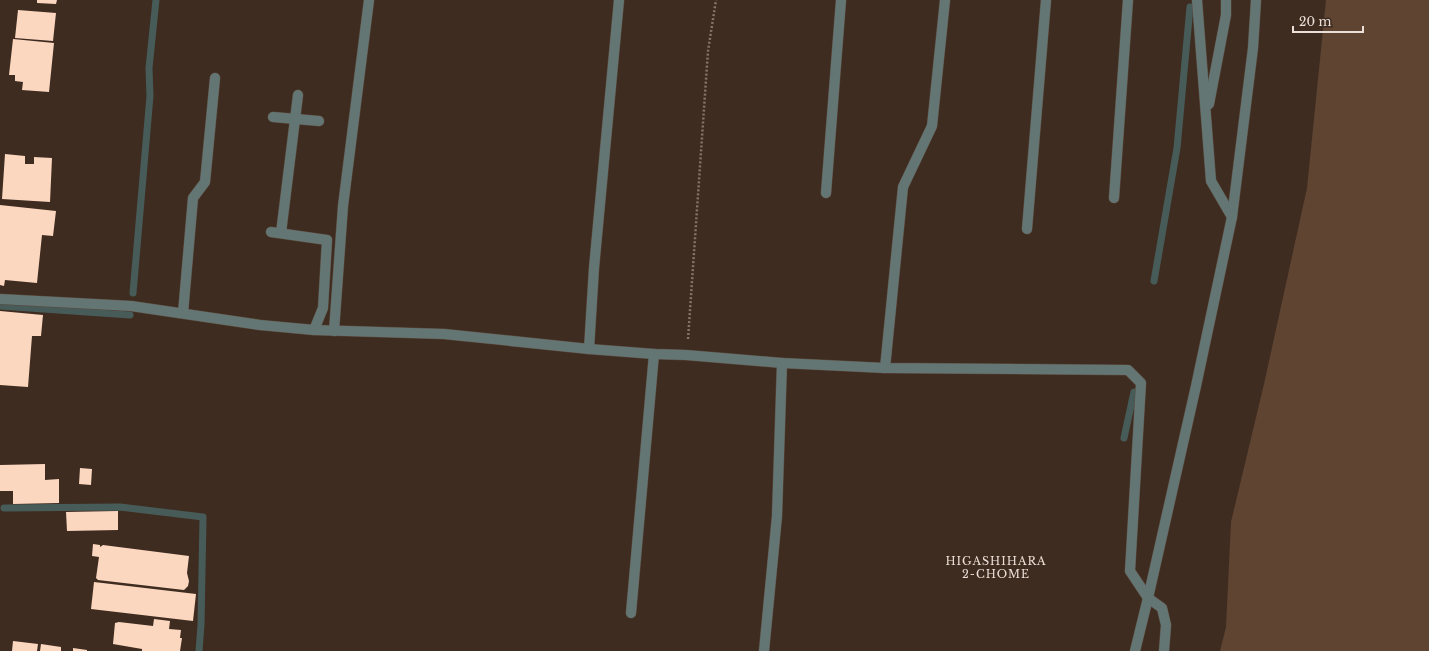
<svg xmlns="http://www.w3.org/2000/svg" width="1429" height="651" font-family="'Libre Baskerville',serif">
	<style>
		.green { fill: #5f4432 }
		.lines { fill: none; stroke-linecap: round; stroke-linejoin: round }
		.stream { stroke: #475c59; stroke-width: 7 }
		.building { fill: #fcd7c0 }
		.minor-casing { stroke: #5b493d; stroke-width: 11 }
		.path { stroke: #85746a; stroke-width: 2.5; stroke-dasharray: 2 2; stroke-linecap: butt }
		.minor { stroke: #637674; stroke-width: 10 }
		.labels { text-anchor: middle; stroke-width: 4; stroke-linejoin: round; paint-order: stroke }
		.neighbourhood-label { font-size: 11px; letter-spacing: 1px; fill: #ecdfd8; stroke: #3f2c20 }
	</style>
	<rect width="100%" height="100%" fill="#3f2c20"/>
	<!-- green -->
	<polygon class="green" points="1326,0 1429,0 1429,651 1220,651 1226,627 1231,522 1264,384 1307,188"/>
	<g class="lines">
		<!-- stream -->
		<g class="stream">
			<polyline points="1154,281 1177,148 1190,7"/>
			<polyline points="133,293 150,96 149,68 156,0"/>
			<polyline points="0,306 130,315"/>
			<polyline points="1124,438 1134,392"/>
			<polyline points="4,508 120,507 203,517 201,625 199,651"/>
		</g>
	</g>
	<!-- building -->
	<g class="building">
		<polygon points="37,0 57,0 56,4 37,3"/>
		<polygon points="18,10 56,13 53,41 15,38"/>
		<polygon points="13,39 54,43 49,92 22,90 23,82 15,81 15,75 9,75"/>
		<polygon points="5,154 25,156 25,164 34,164 34,157 52,158 50,202 2,199"/>
		<polygon points="0,205 56,211 53,236 42,235 37,283 5,280 4,286 0,285"/>
		<polygon points="0,311 43,315 41,336 32,336 28,387 0,385"/>
		<polygon points="45,464 45,480 59,479 59,503 13,504 13,491 0,491 0,465"/>
		<polygon points="80,468 92,469 91,485 79,484"/>
		<polygon points="118,511 118,530 67,531 66,512"/>
		<polygon points="93,544 100,545 100,547 103,545 189,556 187,573 189,581 188,586 184,590 98,580 96,578 99,557 92,556"/>
		<polygon points="94,582 196,594 193,621 91,609"/>
		<polygon points="154,619 170,621 169,629 181,630 180,638 182,638 180,651 142,651 142,649 113,644 115,623 119,622 153,626"/>
		<polygon points="13,641 38,644 37,651 12,651"/>
		<polygon points="41,644 61,647 61,651 40,651"/>
		<polygon points="73,648 87,650 87,651 73,651"/>
	</g>
	<g class="lines">
		<defs>
			<g id="minor">
				<polyline points="1197,0 1211,181 1232,217"/>
				<polyline points="1209,104 1226,15 1226,0"/>
				<polyline points="273,117 319,121"/>
				<polyline points="826,193 841,0"/>
				<polyline points="1114,198 1128,0"/>
				<polyline points="1027,229 1046,0"/>
				<polyline points="271,232 327,240 323,308 314,330"/>
				<polyline points="281,233 298,95"/>
				<polyline points="0,299 131,306 260,325 314,330 444,334 589,349 654,354 686,355 782,363 885,368 1128,370 1141,383 1130,571 1148,598 1162,608 1166,625 1164,651"/>
				<polyline points="183,313 193,198 205,182 215,78"/>
				<polyline points="334,331 343,206 369,0"/>
				<polyline points="589,349 594,268 619,0"/>
				<polyline points="885,368 903,187 932,126 945,0"/>
				<polyline points="631,613 654,354"/>
				<polyline points="764,651 777,516 782,363"/>
				<polyline points="1135,651 1148,598 1196,386 1232,217 1253,48 1256,0"/>
			</g>
		</defs>
		<!-- minor casing -->
		<use href="#minor" class="minor-casing"/>
		<!-- path -->
		<polyline class="path" points="688,339 708,51 716,0"/>
		<!-- minor -->
		<use href="#minor" class="minor"/>
	</g>
	<g class="labels">
		<!-- neighbourhood labels -->
		<g class="neighbourhood-label">
			<text x="996" y="565">HIGASHIHARA<tspan x="996" dy="13">2-CHOME</tspan></text>
		</g>
	</g>
	<!-- scale -->
	<path d="M1293 26v6h70v-6" fill="none" stroke="#ecdfd8" stroke-width="2"/>
	<text x="1299" y="26" font-size="12" fill="#ecdfd8" stroke="#3f2c20" stroke-width="3" paint-order="stroke">20 m</text>
</svg>
